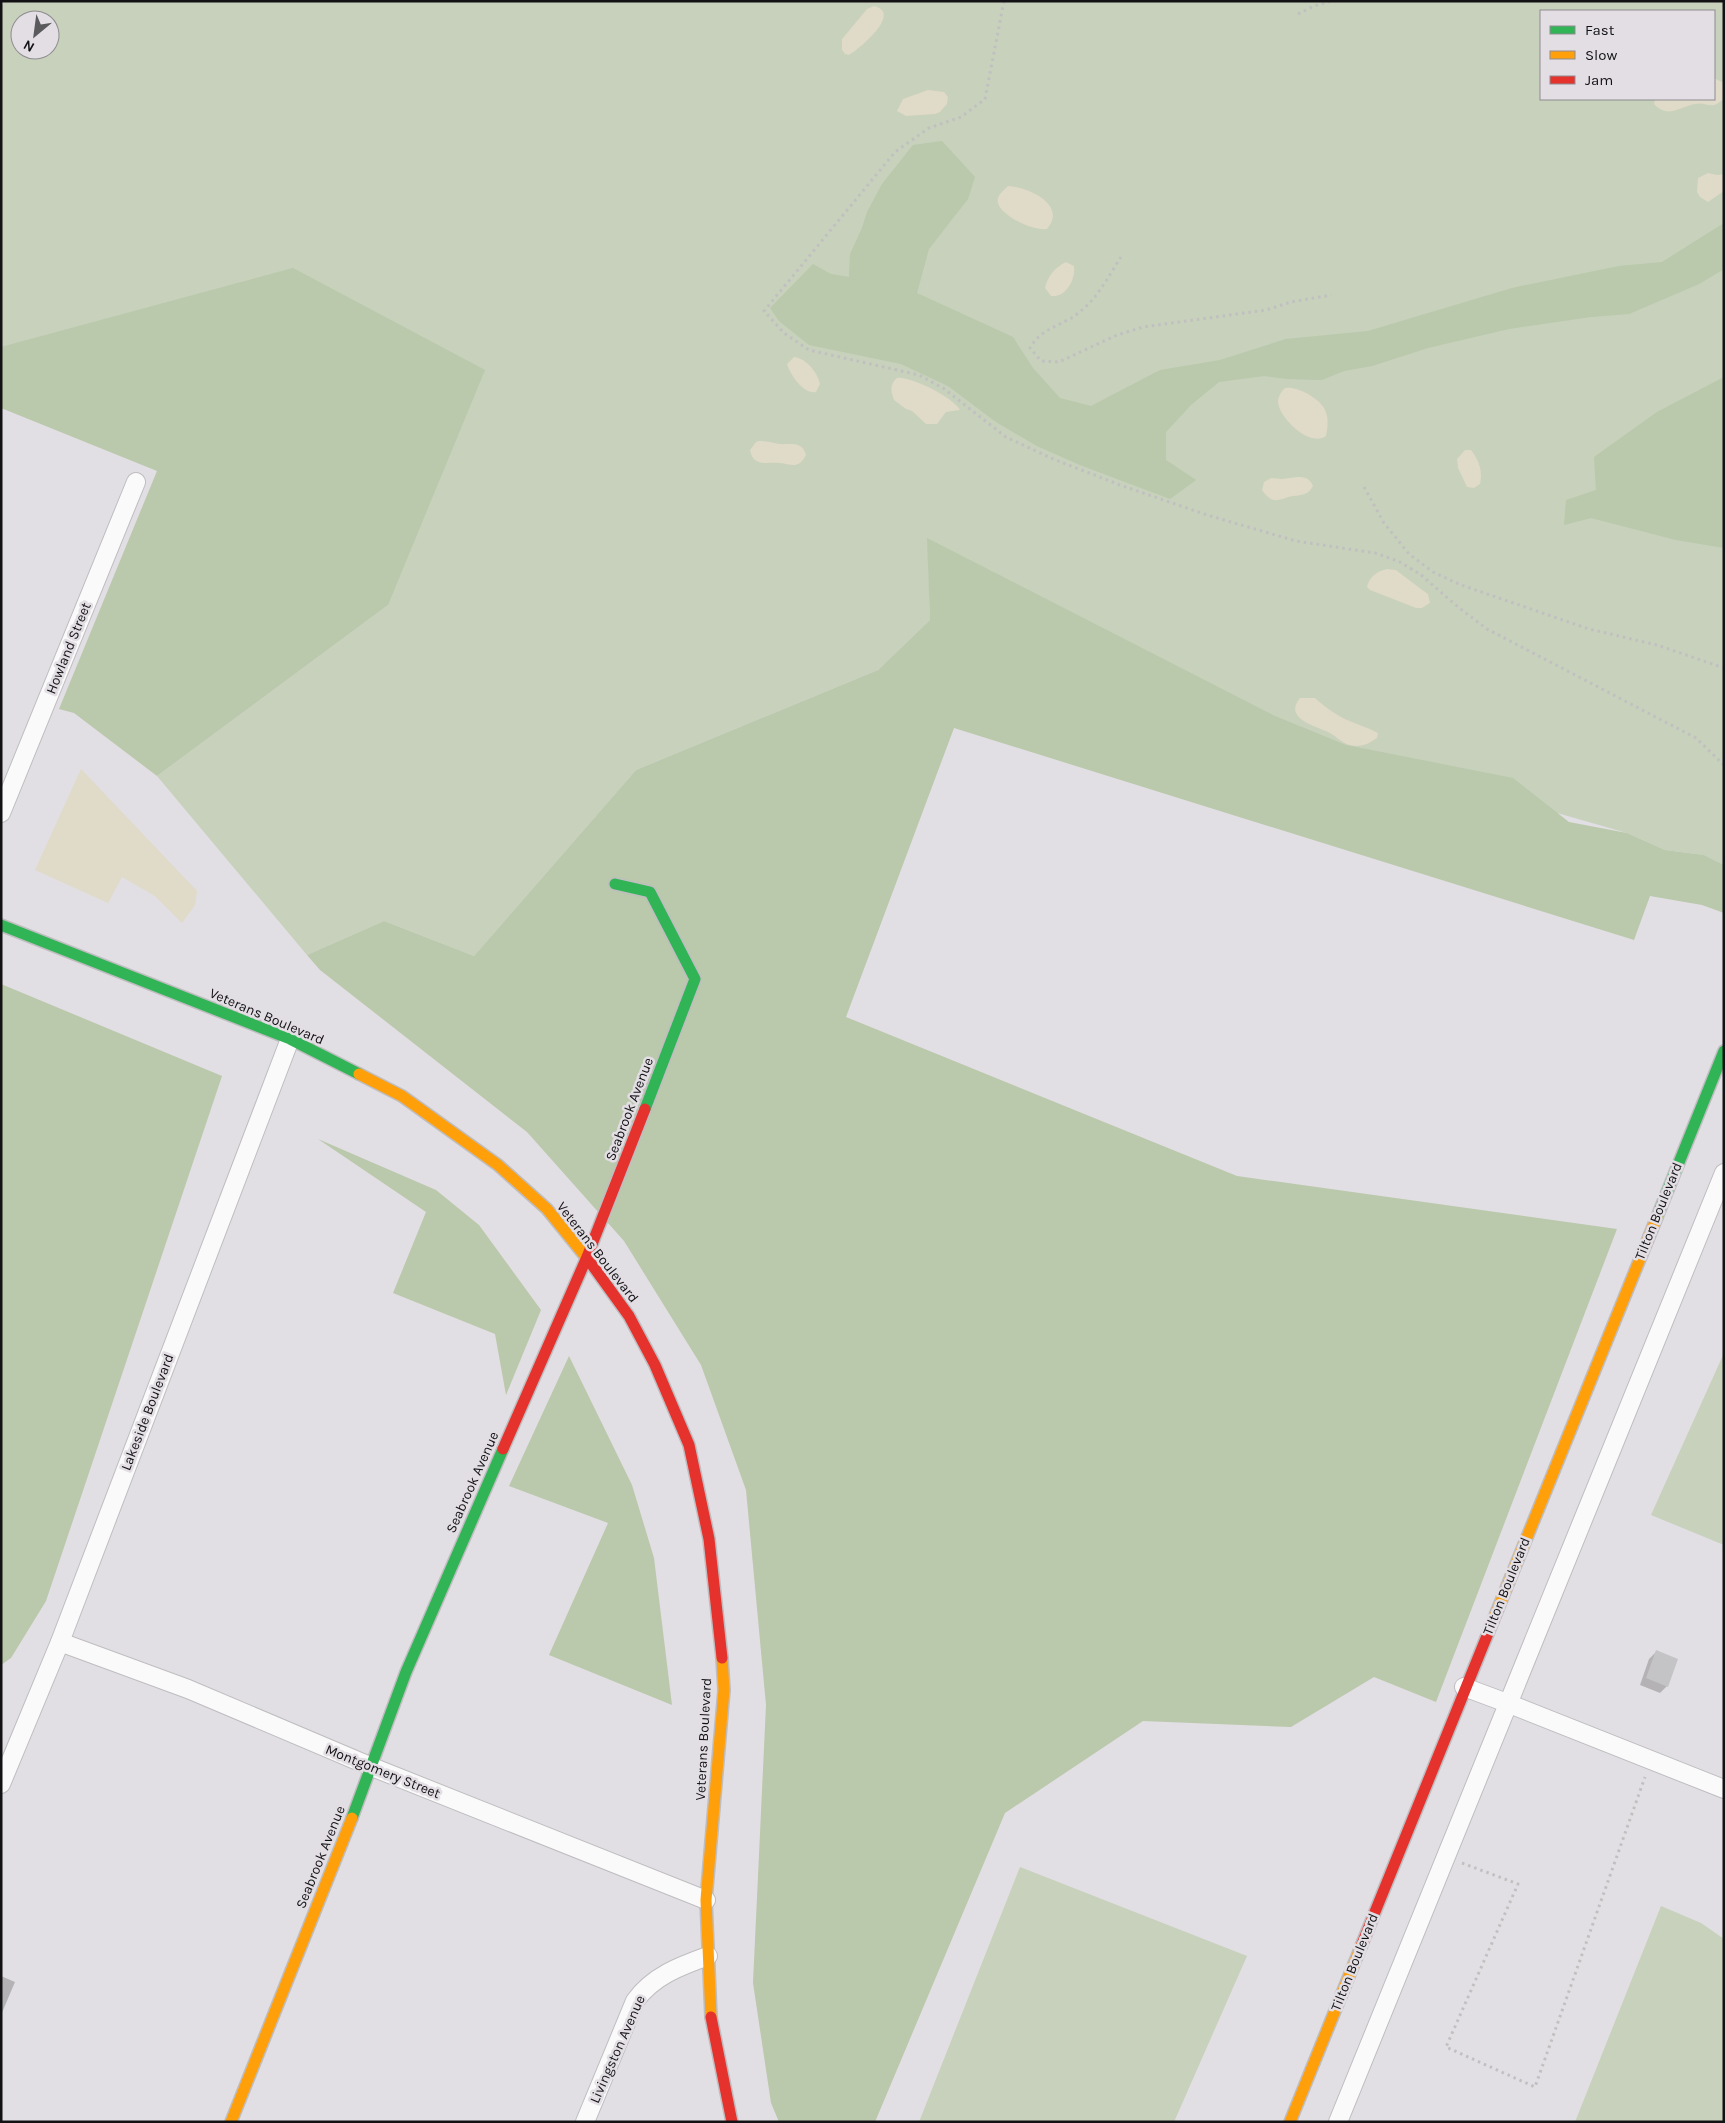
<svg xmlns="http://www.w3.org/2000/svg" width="1725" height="2123" font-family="Karla,sans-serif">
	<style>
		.green { fill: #c7d1bb; fill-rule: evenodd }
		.forest { fill: #bac8ab }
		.sand { fill: #e0dac8 }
		.shadow { fill: #0003 }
		.building { fill: #c4c3c6 }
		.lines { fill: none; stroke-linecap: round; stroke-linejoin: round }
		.street-casing { stroke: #bfbdc0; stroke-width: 20 }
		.fast-casing { stroke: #bfbdc0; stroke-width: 14 }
		.slow-casing { stroke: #bfbdc0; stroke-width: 14 }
		.jam-casing { stroke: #bfbdc0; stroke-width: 14 }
		.path { stroke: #c1c0c1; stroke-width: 3; stroke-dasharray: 2.5 4; stroke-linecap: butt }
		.street { stroke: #fafafb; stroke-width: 18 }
		.fast { stroke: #30b455; stroke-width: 11 }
		.slow { stroke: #ff9f0a; stroke-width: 11 }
		.jam { stroke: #e5322d; stroke-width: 11 }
		.labels { text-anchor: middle; stroke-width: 5; stroke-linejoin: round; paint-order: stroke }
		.street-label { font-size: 14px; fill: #121113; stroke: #e2dee4 }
	</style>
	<rect width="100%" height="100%" fill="#e1dfe3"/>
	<!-- green -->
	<g class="green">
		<path d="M4,1H1724V865L1704,855L1665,850L1627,833L1323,746L928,552L930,620L878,670L636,770L474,956L384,921L307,955L157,776L388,605L1,347V8ZM1541,11H1714V99H1541ZM20,20H50V50H20Z"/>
		<polygon points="1724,1353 1724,1545 1651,1515"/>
		<polygon points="1020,1867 1247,1956 1174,2122 919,2122"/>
		<polygon points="1661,1906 1701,1923 1724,1939 1724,2122 1575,2122"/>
	</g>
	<!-- forest -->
	<g class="forest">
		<polygon points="942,141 975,177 968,199 929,249 917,293 1013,337 1033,368 1060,398 1091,406 1160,370 1220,360 1286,339 1368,331 1512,288 1619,266 1662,262 1724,223 1724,269 1699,284 1629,314 1591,317 1509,329 1428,348 1372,366 1344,371 1322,380 1287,379 1264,376 1219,382 1191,405 1166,432 1166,460 1196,480 1170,499 1080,465 1037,446 996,422 948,386 901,364 809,345 779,321 770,308 813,264 831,274 849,277 850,254 862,228 867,212 882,184 913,145"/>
		<polygon points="293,268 485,370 388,605 157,776 74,713 59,709 157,471 1,408 1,347"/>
		<polygon points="1724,377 1724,548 1676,540 1591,518 1564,525 1566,500 1596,490 1594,457 1657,412"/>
		<polygon points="927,538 1275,716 1346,745 1513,778 1569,822 1627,833 1665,850 1704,855 1724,865 1724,913 1702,905 1650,896 1634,940 954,728 846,1017 1237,1176 1617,1229 1436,1702 1374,1677 1291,1727 1143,1721 1005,1813 875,2122 779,2122 771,2103 753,1983 766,1705 746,1490 701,1365 624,1241 527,1132 320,970 307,955 384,921 474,956 636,770 878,670 930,620"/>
		<polygon points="1,984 222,1076 46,1601 11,1658 1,1665"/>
		<polygon points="318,1139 436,1190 479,1225 541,1310 506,1395 495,1334 393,1293 426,1212"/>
		<polygon points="569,1356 632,1485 654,1558 672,1705 549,1655 608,1523 509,1486"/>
	</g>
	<!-- sand -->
	<g class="sand">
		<path d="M874,6C903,13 859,49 849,55L845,54L842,50V39L867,9Z"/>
		<path d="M1714,78L1724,83V98C1712,112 1707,101 1695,104C1679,107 1668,119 1654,104L1655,99H1714Z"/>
		<polygon points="928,90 944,92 948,97 947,104 940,112 935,114 906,116 897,111 903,99"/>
		<polygon points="1708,173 1717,175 1724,174 1724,191 1708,202 1700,197 1697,192 1698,178"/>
		<path d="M1008,186C1028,187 1068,205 1047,229C1035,232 1001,216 998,203C996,196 1003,191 1008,186Z"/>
		<path d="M1066,262L1074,266C1076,279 1066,298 1051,296L1045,288C1047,277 1055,267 1066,262Z"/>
		<path d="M794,357C806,358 818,373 820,384L816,392C804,395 790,375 787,364Z"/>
		<path d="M897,378C911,376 954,398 960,410L946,412L937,424H926L912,411L906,409L894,400C891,391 889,385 897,378Z"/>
		<path d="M1285,388C1297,386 1317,397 1324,408C1329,416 1328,427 1326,436C1310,448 1279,418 1278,402C1278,396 1281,392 1285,388Z"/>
		<path d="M759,441C766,441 773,443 780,444C791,445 802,440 806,455C798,470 792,464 779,463C766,462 753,467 750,450L756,442Z"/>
		<path d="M1465,450H1471C1479,460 1483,471 1480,484L1474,488L1467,487L1458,468L1457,459Z"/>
		<path d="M1297,477C1305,477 1310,478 1313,486C1308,495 1303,495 1293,496C1279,499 1273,506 1262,490L1264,482L1271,478L1282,479Z"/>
		<path d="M1387,569L1396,570L1421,589L1428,594L1430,603L1422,608H1416L1370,590L1367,587C1369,577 1377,571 1387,569Z"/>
		<path d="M1300,698H1315C1324,706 1333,713 1345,719C1356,724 1367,727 1378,733L1377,738C1370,743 1364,746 1356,746C1344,746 1338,737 1328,732C1315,726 1283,718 1300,698Z"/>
		<polygon points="81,769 197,891 195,905 182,923 155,896 122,877 108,903 35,870"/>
	</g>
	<!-- shadow -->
	<g class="shadow">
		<polygon points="1656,1652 1667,1686 1660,1693 1640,1685 1649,1659"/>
		<polygon points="1,1976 15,1982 1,2015"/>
	</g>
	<!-- building -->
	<polygon class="building" points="1656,1650 1678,1659 1668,1687 1646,1678"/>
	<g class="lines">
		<defs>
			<g id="street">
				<polyline points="1,813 136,482"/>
				<polyline points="60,1642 188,1689 372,1767 706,1900"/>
				<polyline points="1464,1687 1507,1703 1724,1789"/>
				<polyline points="1,1784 60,1642 290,1039"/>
				<path d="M585,2122L635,2001C653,1976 680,1966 708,1956"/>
				<polyline points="1338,2122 1724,1173"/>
			</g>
			<g id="fast">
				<polyline points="615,884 650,892 695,979 645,1109"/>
				<polyline points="1,925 290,1039 359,1074"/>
				<polyline points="1657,1217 1724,1051"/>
				<polyline points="352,1818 406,1672 503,1449"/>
			</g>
			<g id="slow">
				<polyline points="359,1074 402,1096 498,1165 547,1209 590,1262"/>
				<polyline points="1493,1621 1657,1217"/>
				<polyline points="711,2017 706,1900 724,1690 722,1658"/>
				<polyline points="231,2122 352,1818"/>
				<polyline points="1290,2122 1362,1944"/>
			</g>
			<g id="jam">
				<polyline points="590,1262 629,1316 655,1365 689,1445 709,1539 722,1658"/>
				<polyline points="503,1449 587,1257 645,1109"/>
				<polyline points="1362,1944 1493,1621"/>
				<polyline points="711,2017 732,2122"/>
			</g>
		</defs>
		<!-- street casing -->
		<use href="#street" class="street-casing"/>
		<!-- fast casing -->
		<use href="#fast" class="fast-casing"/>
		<!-- slow casing -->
		<use href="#slow" class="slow-casing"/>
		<!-- jam casing -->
		<use href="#jam" class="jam-casing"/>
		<!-- path -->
		<g class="path">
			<polyline points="1004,1 985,99 961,117 929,128 895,152 764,311 784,333 809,350 919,375 943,388 1006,437 1053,459 1120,485 1207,515 1296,541 1375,553 1398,561 1420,574 1458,607 1487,629 1696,738 1724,765"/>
			<polyline points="1298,14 1314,6 1332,1"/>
			<path d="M1121,257C1110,274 1098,297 1082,310C1065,326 1042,326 1030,348L1041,361L1059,362L1117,335L1143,327L1266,310L1291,302L1331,295"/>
			<polyline points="1364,487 1384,523 1409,554 1433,572 1461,585 1589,629 1657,645 1724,668"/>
			<polyline points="1462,1863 1518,1884 1446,2047 1535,2087 1645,1777"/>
		</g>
		<!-- street -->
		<use href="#street" class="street"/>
		<!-- fast -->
		<use href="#fast" class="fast"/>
		<!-- slow -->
		<use href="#slow" class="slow"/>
		<!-- jam -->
		<use href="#jam" class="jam"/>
	</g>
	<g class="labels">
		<!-- street labels -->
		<g class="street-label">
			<text transform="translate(68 648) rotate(-68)" y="5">Howland Street</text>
			<text transform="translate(267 1016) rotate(23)" y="5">Veterans Boulevard</text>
			<text transform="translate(629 1109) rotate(-69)" y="5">Seabrook Avenue</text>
			<text transform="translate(1658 1211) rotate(-68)" y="5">Tilton Boulevard</text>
			<text transform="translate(598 1252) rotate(52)" y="5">Veterans Boulevard</text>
			<text transform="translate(147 1412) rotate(-69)" y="5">Lakeside Boulevard</text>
			<text transform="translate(472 1482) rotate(-66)" y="5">Seabrook Avenue</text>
			<text transform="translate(1506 1586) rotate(-68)" y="5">Tilton Boulevard</text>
			<text transform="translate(703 1739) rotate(-87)" y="5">Veterans Boulevard</text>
			<text transform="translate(383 1771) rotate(22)" y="5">Montgomery Street</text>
			<text transform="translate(320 1857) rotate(-68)" y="5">Seabrook Avenue</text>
			<text transform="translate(1354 1962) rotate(-68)" y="5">Tilton Boulevard</text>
			<text transform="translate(617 2049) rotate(-66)" y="5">Livingston Avenue</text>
		</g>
	</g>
	<!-- border -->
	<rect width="1725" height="2123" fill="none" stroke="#121113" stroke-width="5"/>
	<!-- legend -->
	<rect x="1540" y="10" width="175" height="90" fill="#e2dee4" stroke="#8f8c90"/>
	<rect x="1550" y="26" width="25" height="8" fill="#30b455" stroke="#8f8c90"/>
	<text x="1585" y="35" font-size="15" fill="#121113">Fast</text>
	<rect x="1550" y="51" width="25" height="8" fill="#ff9f0a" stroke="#8f8c90"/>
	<text x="1585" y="60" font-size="15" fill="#121113">Slow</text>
	<rect x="1550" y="76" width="25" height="8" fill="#e5322d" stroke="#8f8c90"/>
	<text x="1585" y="85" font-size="15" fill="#121113">Jam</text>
	<!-- north arrow -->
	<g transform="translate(35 35) rotate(209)"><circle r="24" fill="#e2dee4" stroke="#8f8c90"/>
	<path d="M0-4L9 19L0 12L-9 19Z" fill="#5a595c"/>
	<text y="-8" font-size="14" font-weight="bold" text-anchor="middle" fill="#121113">N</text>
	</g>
</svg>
